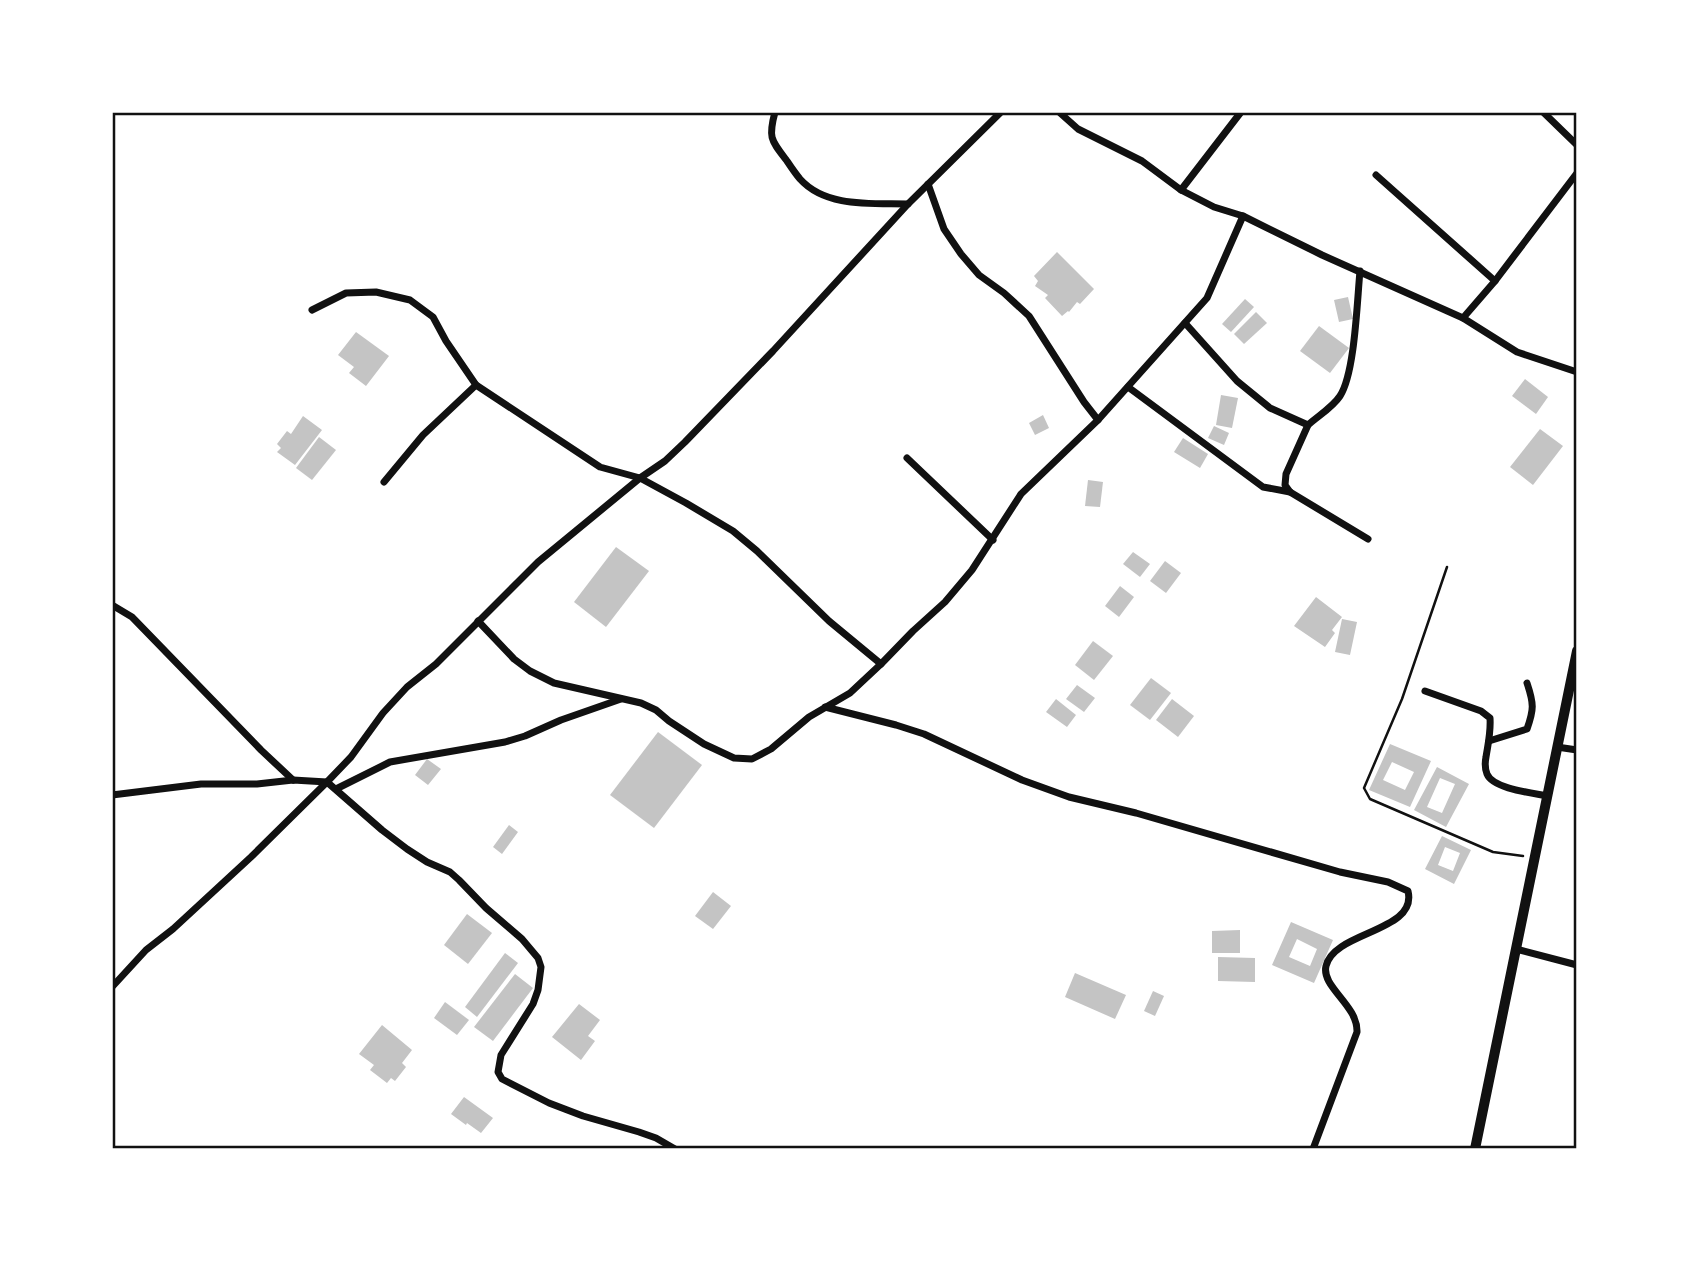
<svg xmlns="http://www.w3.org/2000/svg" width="1689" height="1261" font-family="Helvetica,sans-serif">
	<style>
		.building { fill: #c4c4c4; fill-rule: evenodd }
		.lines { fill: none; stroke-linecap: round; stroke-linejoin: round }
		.path { stroke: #111; stroke-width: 2.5 }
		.minor { stroke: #111; stroke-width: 7 }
		.tertiary { stroke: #111; stroke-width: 10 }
		.neatline { fill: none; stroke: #111; stroke-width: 2.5 }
	</style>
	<rect width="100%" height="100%" fill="#fff"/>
	<!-- building -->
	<g class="building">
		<polygon points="1057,252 1094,289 1080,304 1077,302 1069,312 1068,311 1062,316 1045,298 1048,295 1035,286 1038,281 1034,276"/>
		<polygon points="1348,297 1353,319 1339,322 1334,300"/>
		<polygon points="1245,299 1254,307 1231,332 1222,324"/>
		<polygon points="1256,312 1267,323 1244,344 1234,334"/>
		<polygon points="1319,326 1349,348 1330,373 1300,351"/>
		<polygon points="356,332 389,356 366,386 349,373 354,367 338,355"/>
		<polygon points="1525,379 1548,397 1536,414 1512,396"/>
		<polygon points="1221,395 1238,398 1232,428 1216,425"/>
		<polygon points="1043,415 1049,428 1035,435 1029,423"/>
		<polygon points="303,416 322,430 295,465 277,452 281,448 277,444 287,431 291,434"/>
		<polygon points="1214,426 1229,433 1224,445 1208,438"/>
		<polygon points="1540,429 1563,446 1533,485 1510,467"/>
		<polygon points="319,437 336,450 312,480 296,468"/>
		<polygon points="1183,438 1208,454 1200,468 1174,452"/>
		<polygon points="1088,480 1103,482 1100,507 1085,506"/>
		<polygon points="616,547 649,571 606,627 574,602"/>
		<polygon points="1133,552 1150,564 1140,577 1123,564"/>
		<polygon points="1165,561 1181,573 1166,593 1150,581"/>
		<polygon points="1120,586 1134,597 1119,617 1105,606"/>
		<polygon points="1316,597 1342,617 1332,630 1335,633 1325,647 1294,626"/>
		<polygon points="1342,619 1357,622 1350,655 1335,652"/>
		<polygon points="1093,641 1113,656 1094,680 1075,665"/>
		<polygon points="1151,678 1171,693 1150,720 1130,705"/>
		<polygon points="1077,685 1095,698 1084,712 1066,699"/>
		<polygon points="1056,699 1076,715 1067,727 1046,712"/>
		<polygon points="1172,699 1194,716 1178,737 1156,720"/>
		<polygon points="658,732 702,765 654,828 610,795"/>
		<path d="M1390,744L1431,761L1410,807L1369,790ZM1392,762L1414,772L1405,790L1383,780Z"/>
		<polygon points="427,759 441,769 428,785 415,775"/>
		<path d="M1437,767L1469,784L1446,827L1414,810ZM1440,778L1455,784L1442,813L1427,807Z"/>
		<polygon points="509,825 518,832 502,854 493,847"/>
		<path d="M1442,836L1471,850L1454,884L1425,869ZM1445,847L1460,853L1453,871L1438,865Z"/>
		<polygon points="713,892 731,906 713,929 695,916"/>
		<polygon points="467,914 492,933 468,964 444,945"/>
		<path d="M1291,922L1333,940L1314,983L1272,965ZM1297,939L1317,949L1310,966L1289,957Z"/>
		<polygon points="1240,930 1240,953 1212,953 1212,931"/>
		<polygon points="505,953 518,963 477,1017 465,1007"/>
		<polygon points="1218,957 1255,958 1255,982 1218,981"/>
		<polygon points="1075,973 1126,995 1115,1019 1065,997"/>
		<polygon points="515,974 533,988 493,1041 474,1027"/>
		<polygon points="1153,991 1164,996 1155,1016 1144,1011"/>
		<polygon points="445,1002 469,1020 457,1035 434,1018"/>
		<polygon points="579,1004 600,1020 588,1036 595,1041 581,1060 552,1037"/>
		<polygon points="382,1025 412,1050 402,1063 406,1067 395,1081 391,1078 387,1083 370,1070 374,1065 359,1054"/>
		<polygon points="464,1097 493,1118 481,1133 467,1123 466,1125 451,1114"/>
	</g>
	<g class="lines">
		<!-- path -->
		<polyline class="path" points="1447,567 1402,699 1364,788 1370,799 1493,852 1523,856"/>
		<!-- minor -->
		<g class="minor">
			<path d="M775,112C768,138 771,140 787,161C791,167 795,173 800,179C826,208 872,203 908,204"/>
			<polyline points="1059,112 1078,129 1142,161 1181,190 1214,207 1243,216 1322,255 1463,318 1495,281 1577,173"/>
			<polyline points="1543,112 1577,145"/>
			<polyline points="1376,175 1495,281"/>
			<polyline points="928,184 944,229 961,254 979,275 1004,293 1029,316 1084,402 1098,420"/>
			<polyline points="1181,190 1241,112"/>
			<polyline points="312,310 346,293 376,292 410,300 433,317 446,341 476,385 600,467 640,478 686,503 733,531 757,551 829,621 881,664 913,631 945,602 972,570 1021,494 1098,420 1207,298 1243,216"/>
			<polyline points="1463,318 1517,352 1577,372"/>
			<path d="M1185,323L1237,381L1270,408L1308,425C1318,416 1333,407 1340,396C1355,373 1357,301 1360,271"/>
			<polyline points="1128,387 1263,487 1290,492"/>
			<polyline points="1308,425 1286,474 1285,485 1290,492 1368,539"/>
			<polyline points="907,458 993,540"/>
			<polyline points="384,482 423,435 476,385"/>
			<polyline points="112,605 132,617 261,750 293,780"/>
			<polyline points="478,621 514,659 530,671 554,683 641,703 656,710 669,721 704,744 734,758 752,759 771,749 809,717 850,693 881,664"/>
			<path d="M1425,691L1481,711L1490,718C1491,732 1488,744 1486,757C1485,762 1485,769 1487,774C1493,789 1533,793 1548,796"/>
			<path d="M825,707L896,725L924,734L1022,780L1069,797L1136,813L1340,872L1388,882L1408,891C1418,932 1334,931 1326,966C1321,987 1358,1005 1357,1032L1313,1149"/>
			<path d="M1489,741L1527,729C1534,709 1534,704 1527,683"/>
			<polyline points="1557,747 1577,750"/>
			<polyline points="336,789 390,762 505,742 525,736 561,720 621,699"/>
			<polyline points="112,795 201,784 257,784 293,780 327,782 382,830 407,849 427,862 450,872 459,880 486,908 522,939 538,958 541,967 538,990 533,1004 501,1055 498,1072 502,1079 549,1103 583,1116 639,1132 656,1138 675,1149"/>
			<polyline points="1516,949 1577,965"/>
			<polyline points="112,987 146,950 173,929 251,857 327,782 351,757 383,713 407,687 436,664 538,562 640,478 665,461 685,442 773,351 908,204 1001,112"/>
		</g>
		<!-- tertiary -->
		<polyline class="tertiary" points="1475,1149 1577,651"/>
	</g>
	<!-- border -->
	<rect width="1689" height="1261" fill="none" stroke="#ffffff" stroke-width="228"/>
	<rect x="114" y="114" width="1461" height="1033" class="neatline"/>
</svg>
